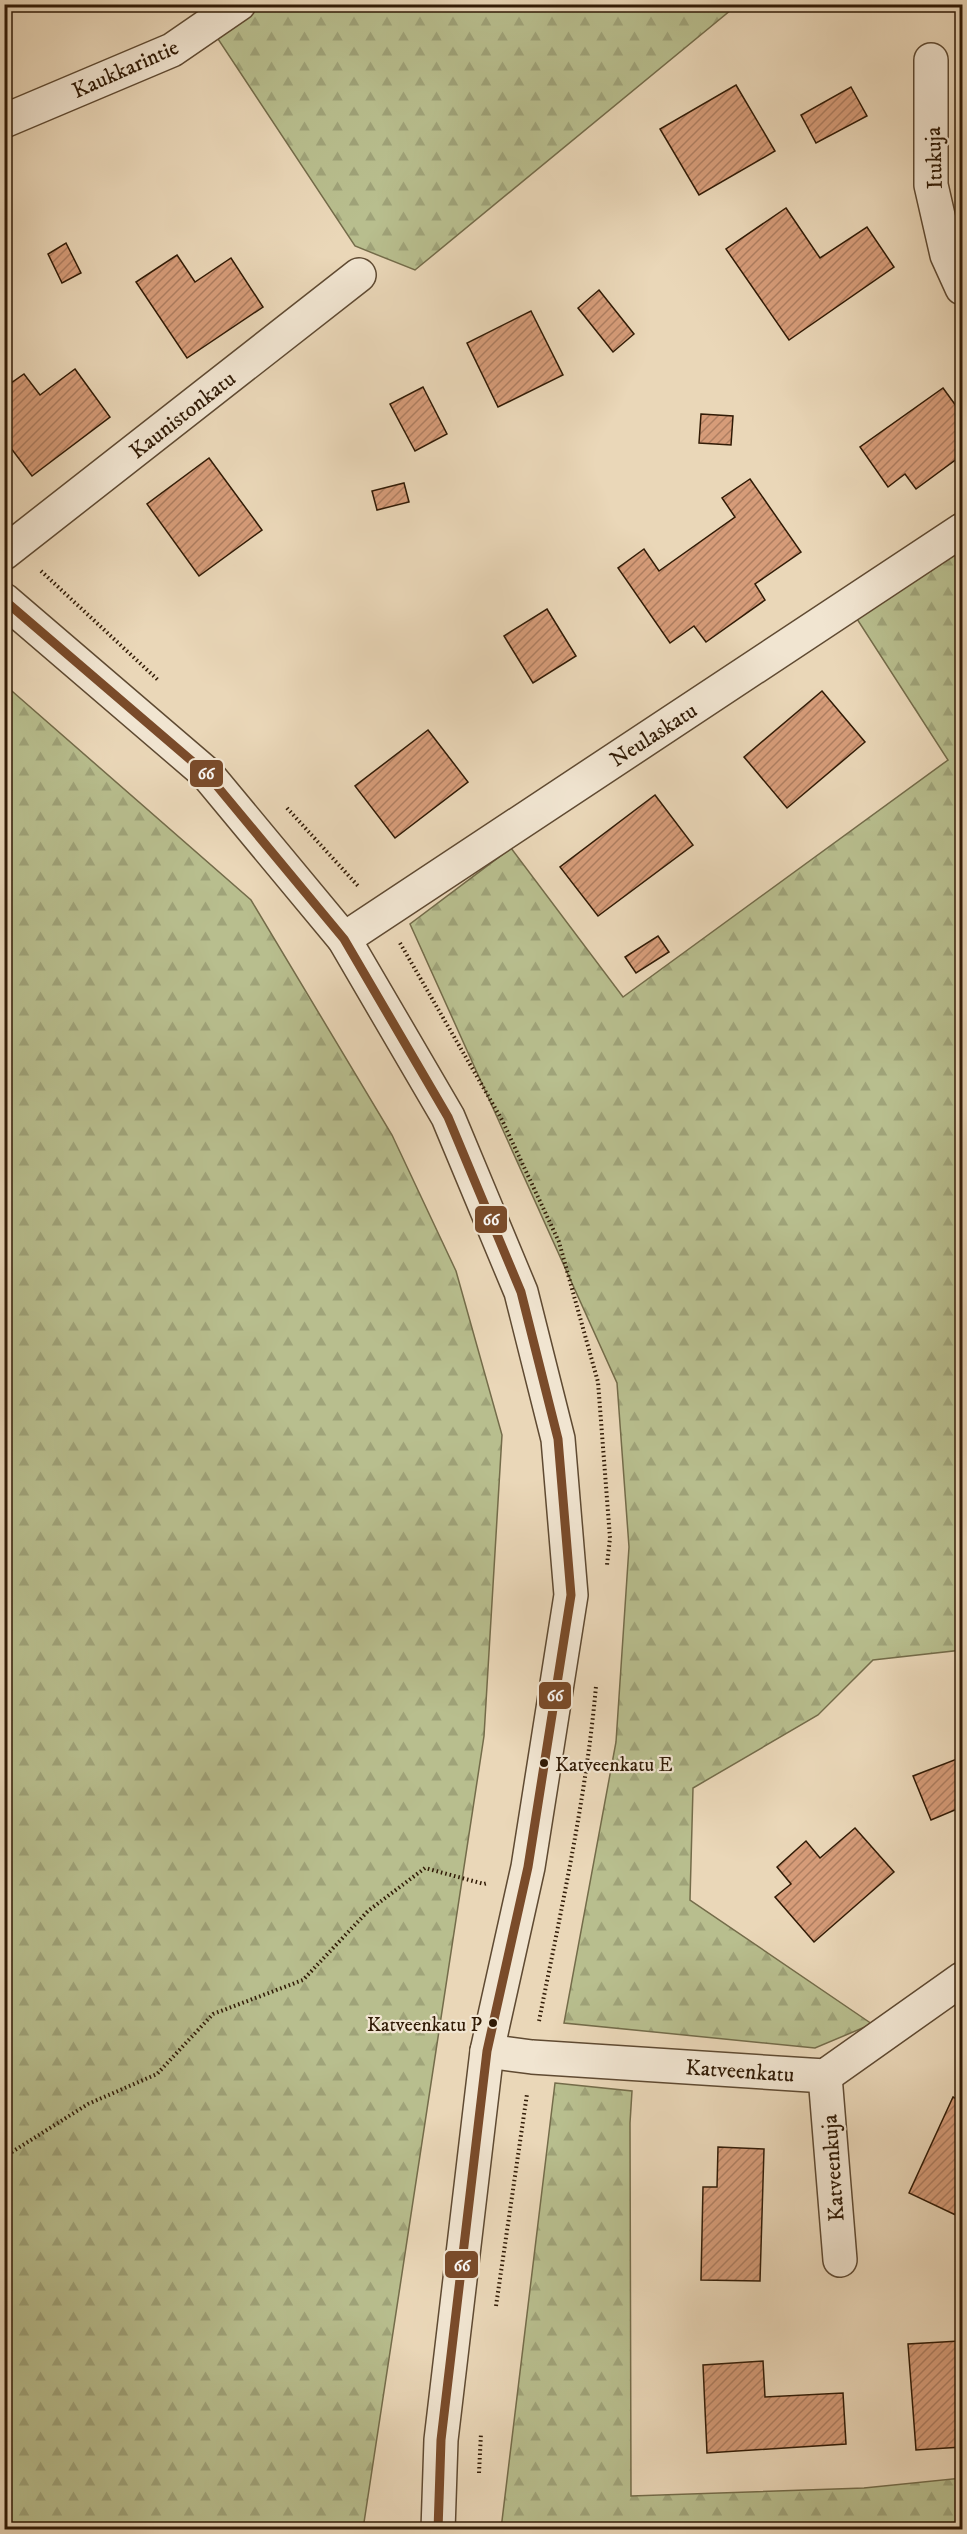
<svg xmlns="http://www.w3.org/2000/svg" width="967" height="2534" font-family="'IM FELL DW Pica',serif">
	<style>
		.forest { fill: url(#forest-firs); stroke: #746c4a; stroke-width: 1.5 }
		.building { fill: url(#building-hatch); stroke: #311b06; stroke-width: 1.5 }
		.lines { fill: none; stroke-linecap: round; stroke-linejoin: round }
		.minor-casing { stroke: #5f4a32; stroke-width: 36 }
		.path { stroke: #311b06; stroke-width: 4; stroke-dasharray: 1.5 3; stroke-linecap: butt }
		.minor { stroke: #f1e5d1; stroke-width: 33 }
		.bus-1-casing { stroke: #f1e5d1; stroke-width: 14 }
		.bus-1 { stroke: #7a4b2a; stroke-width: 9 }
		.bus-dot { fill: #311b06; stroke: #f1e5d1; stroke-width: 2 }
		.labels { text-anchor: middle; stroke-width: 4.5; stroke-linejoin: round; paint-order: stroke }
		.bus-label { font-size: 20px; fill: #311b06; stroke: #f1e5d1; text-anchor: start }
		.street-label { font-size: 22px; fill: #311b06; stroke: #f1e5d1 }
		.line-badge { stroke: #f1e5d1; stroke-width: 2 }
		.badge-label { font-size: 16px; text-anchor: middle; font-weight: bold; fill: #fff }
	</style>
	<defs>
		<pattern id="forest-firs" width="22" height="20" patternUnits="userSpaceOnUse" patternTransform="scale(1.5)"><rect width="22" height="20" fill="#b8be8e"/><path d="M5 1l3.5 6h-7zM16 11l3.5 6h-7z" fill="#9fa379"/></pattern>
		<pattern id="building-hatch" width="6" height="6" patternUnits="userSpaceOnUse" patternTransform="scale(1.5)"><rect width="6" height="6" fill="#d69c79"/><path d="M-1 1l2-2M0 6l6-6M5 7l2-2" fill="none" stroke="#ae7e61"/></pattern>
	</defs>
	<rect width="100%" height="100%" fill="#ead7b8"/>
	<filter id="stains"><feTurbulence type="fractalNoise" baseFrequency=".00333" numOctaves="4"/><feColorMatrix values="0 0 0 0 .2 0 0 0 0 .09 0 0 0 0 .02 0 0 0 .5 -.17"/></filter>
	<radialGradient id="worn" r=".72"><stop offset=".6" stop-color="#630" stop-opacity="0"/><stop offset="1" stop-color="#630" stop-opacity=".3"/></radialGradient>
	<!-- forest -->
	<g class="forest">
		<polygon points="261,5 737,5 415,270 355,246 218,39"/>
		<polygon points="962,550 962,1650 873,1660 818,1715 693,1788 690,1900 872,2024 815,2048 564,2023 616,1742 629,1547 617,1383 410,924 511,848 623,997 948,760 857,619"/>
		<polygon points="5,685 251,900 392,1135 456,1271 502,1435 484,1736 363,2529 5,2529"/>
		<polygon points="555,2083 632,2091 630,2123 631,2496 864,2488 962,2478 962,2529 501,2529"/>
	</g>
	<!-- building -->
	<g class="building">
		<polygon points="736,85 775,151 699,195 660,129"/>
		<polygon points="851,87 867,116 816,143 801,115"/>
		<polygon points="786,208 820,258 867,227 894,267 789,340 726,249"/>
		<polygon points="66,243 81,273 62,283 48,254"/>
		<polygon points="177,255 195,282 231,258 263,307 187,358 136,282"/>
		<polygon points="599,290 634,334 613,352 578,308"/>
		<polygon points="531,311 563,375 498,407 467,343"/>
		<polygon points="75,369 110,417 32,476 4,439 4,388 24,374 40,395"/>
		<polygon points="423,387 447,434 415,451 390,404"/>
		<polygon points="943,388 962,414 962,455 916,489 905,474 888,487 860,447"/>
		<polygon points="701,414 733,416 731,445 699,443"/>
		<polygon points="209,458 262,530 199,576 147,504"/>
		<polygon points="750,479 801,552 755,584 765,600 706,642 694,626 670,643 618,568 644,549 659,571 735,517 722,498"/>
		<polygon points="404,483 409,502 377,510 372,491"/>
		<polygon points="547,609 576,656 533,683 504,636"/>
		<polygon points="822,691 865,742 787,808 744,757"/>
		<polygon points="428,730 468,782 395,838 355,786"/>
		<polygon points="655,795 693,845 598,916 560,867"/>
		<polygon points="658,936 669,952 636,973 625,957"/>
		<polygon points="962,1757 962,1807 931,1820 913,1776"/>
		<polygon points="855,1828 894,1872 814,1942 775,1897 791,1884 777,1867 806,1841 820,1858"/>
		<polygon points="953,2097 962,2102 962,2218 909,2193"/>
		<polygon points="718,2147 764,2149 760,2281 701,2280 703,2187 717,2187"/>
		<polygon points="959,2341 960,2364 962,2364 962,2447 916,2450 908,2344"/>
		<polygon points="763,2361 765,2397 843,2393 846,2444 707,2453 703,2365"/>
	</g>
	<g class="lines">
		<defs>
			<g id="minor">
				<polyline points="931,60 931,185 947,255 962,288"/>
				<polyline points="4,121 172,50 239,4"/>
				<polyline points="4,553 359,275"/>
				<polyline points="4,600 207,774 344,939 448,1117 521,1292 558,1439 571,1595 528,1867 487,2051 441,2440 438,2530"/>
				<polyline points="344,939 962,530"/>
				<polyline points="487,2051 532,2057 825,2076 962,1979"/>
				<polyline points="825,2076 840,2260"/>
			</g>
		</defs>
		<!-- minor casing -->
		<use href="#minor" class="minor-casing"/>
		<!-- path -->
		<g class="path">
			<polyline points="41,571 158,680"/>
			<polyline points="287,808 359,887"/>
			<polyline points="400,943 502,1120 559,1242 598,1382 610,1538 607,1565"/>
			<path d="M539,2021C561,1910 586,1799 596,1686"/>
			<polyline points="4,2157 88,2104 157,2074 213,2014 303,1980 368,1911 425,1868 484,1884 488,1883"/>
			<polyline points="496,2306 527,2094"/>
			<polyline points="479,2473 481,2433"/>
		</g>
		<!-- minor -->
		<use href="#minor" class="minor"/>
		<defs>
			<polyline id="bus-1" points="4,600 207,774 344,939 448,1117 521,1292 558,1439 571,1595 528,1867 487,2051 441,2440 438,2530"/>
		</defs>
		<!-- bus-1 casing -->
		<use href="#bus-1" class="bus-1-casing"/>
		<!-- bus-1 -->
		<use href="#bus-1" class="bus-1"/>
	</g>
	<!-- markers -->
	<g class="bus-dot">
		<circle cx="544" cy="1763" r="5"/>
		<circle cx="493" cy="2023" r="5"/>
	</g>
	<g class="labels">
		<!-- bus labels -->
		<g class="bus-label">
			<text x="555" y="1771">Katveenkatu E</text>
			<text x="482" y="2031" text-anchor="end">Katveenkatu P</text>
		</g>
		<!-- street labels -->
		<g class="street-label">
			<text transform="translate(125 68) rotate(-24)" y="8">Kaukkarintie</text>
			<text transform="translate(933 158) rotate(-92)" y="8">Itukuja</text>
			<text transform="translate(182 414) rotate(-38)" y="8">Kaunistonkatu</text>
			<text transform="translate(653 734) rotate(-33)" y="8">Neulaskatu</text>
			<text transform="translate(740 2070) rotate(4)" y="8">Katveenkatu</text>
			<text transform="translate(832 2168) rotate(-94)" y="8">Katveenkuja</text>
		</g>
	</g>
	<g class="line-badge">
		<rect x="189" y="759" width="35" height="29" rx="6" fill="#7a4b2a"/>
		<rect x="474" y="1205" width="34" height="29" rx="6" fill="#7a4b2a"/>
		<rect x="538" y="1681" width="34" height="29" rx="6" fill="#7a4b2a"/>
		<rect x="444" y="2250" width="35" height="29" rx="6" fill="#7a4b2a"/>
	</g>
	<g class="badge-label">
		<text x="206" y="779">66</text>
		<text x="491" y="1225">66</text>
		<text x="555" y="1701">66</text>
		<text x="462" y="2271">66</text>
	</g>
	<!-- margin -->
	<rect width="967" height="2534" fill="none" stroke="#ead7b8" stroke-width="24"/>
	<rect x="6" y="6" width="955" height="2522" fill="none" stroke="#311b06" stroke-width="3"/>
	<rect x="12" y="12" width="943" height="2510" fill="none" stroke="#311b06" stroke-width="1.5"/>
	<rect width="100%" height="100%" filter="url(#stains)"/>
	<rect width="100%" height="100%" fill="url(#worn)"/>
</svg>
